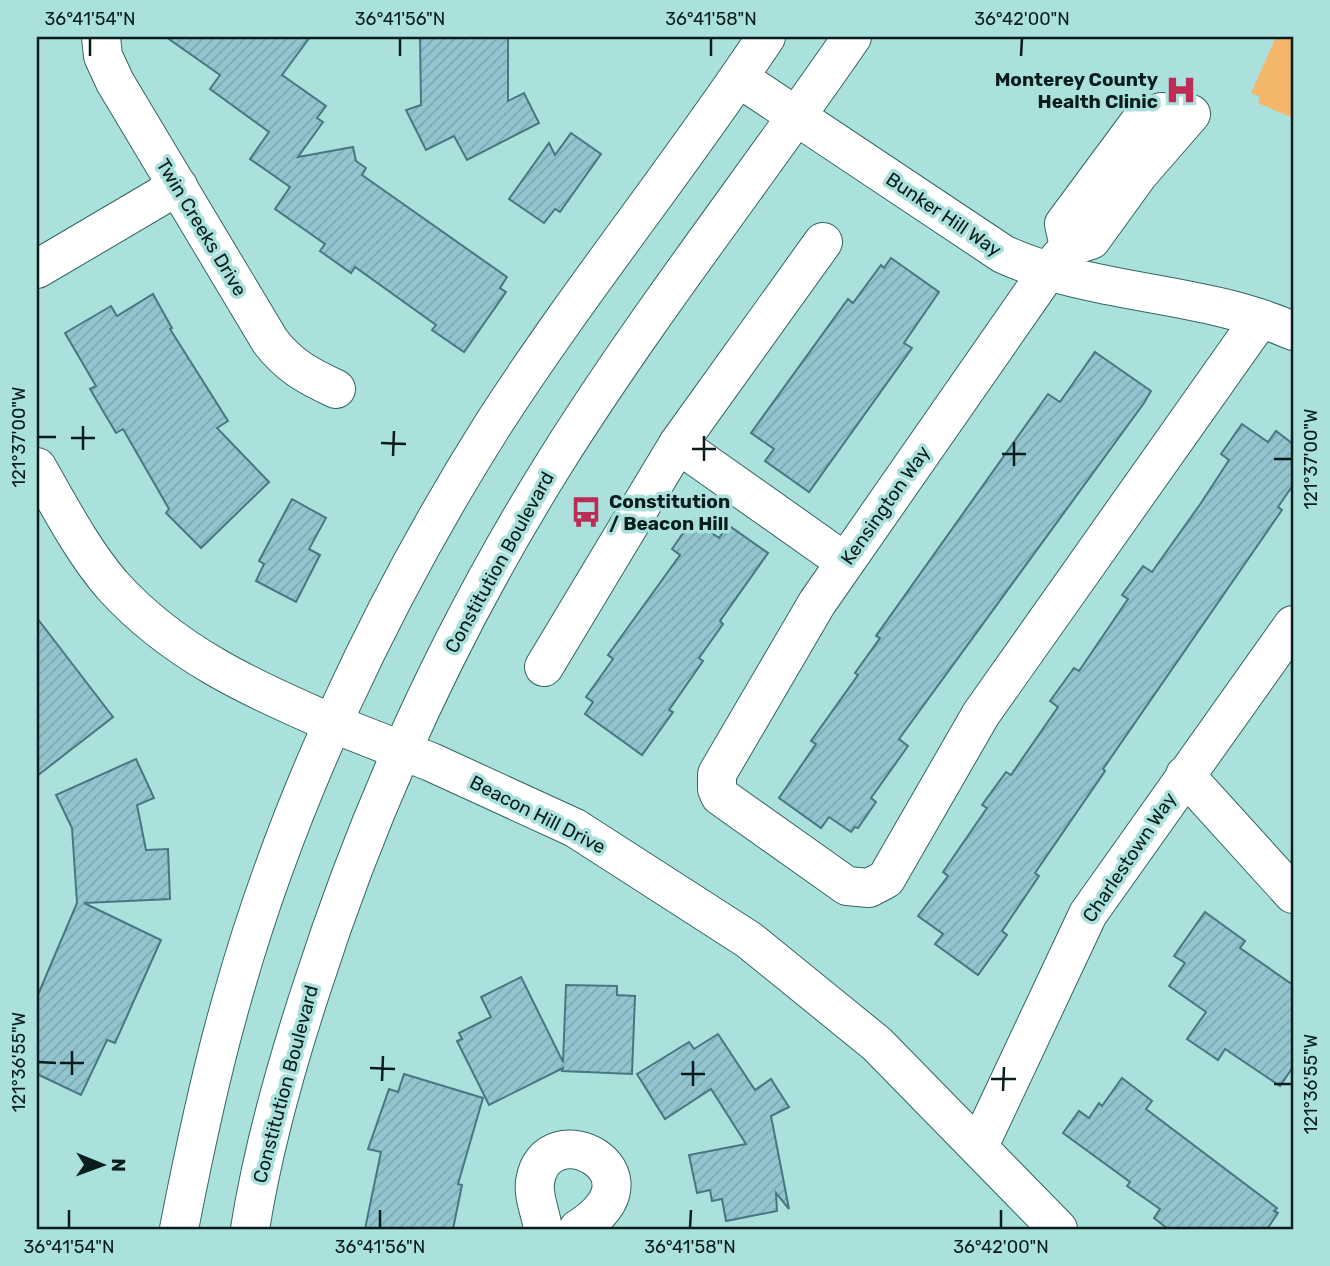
<svg xmlns="http://www.w3.org/2000/svg" width="1330" height="1266" font-family="Rubik,sans-serif">
	<style>
		.green { fill: #f4b66b }
		.building { fill: url(#building-hatch); stroke: #477881; stroke-width: 2 }
		.lines { fill: none; stroke-linecap: round; stroke-linejoin: round }
		.minor-casing { stroke: #336663; stroke-width: 40 }
		.tertiary-casing { stroke: #336663; stroke-width: 40 }
		.secondary-casing { stroke: #336663; stroke-width: 40 }
		.minor { stroke: #fff; stroke-width: 38 }
		.tertiary { stroke: #fff; stroke-width: 38 }
		.secondary { stroke: #fff; stroke-width: 38 }
		.ticks { fill: none; stroke: #081d1c; stroke-width: 2.5 }
		.labels { text-anchor: middle; stroke-width: 7; stroke-linejoin: round; paint-order: stroke }
		.poi-label { font-size: 19px; font-weight: bold; fill: #081d1c; stroke: #abe1dd; text-anchor: end }
		.street-label { font-size: 19px; fill: #081d1c; stroke: #abe1dd }
		.neatline { fill: none; stroke: #081d1c; stroke-width: 2.5 }
		.ticks-label { font-size: 18px; text-anchor: middle; fill: #081d1c }
	</style>
	<defs>
		<pattern id="building-hatch" width="6" height="6" patternUnits="userSpaceOnUse" patternTransform="scale(1.75)"><rect width="6" height="6" fill="#92c5cf"/><path d="M-1 1l2-2M0 6l6-6M5 7l2-2" fill="none" stroke="#7ca9b1"/></pattern>
	</defs>
	<rect width="100%" height="100%" fill="#abe1dd"/>
	<!-- green -->
	<polygon class="green" points="1276,37 1293,37 1293,118 1258,103 1260,97 1251,93"/>
	<!-- building -->
	<g class="building">
		<polygon points="166,37 310,37 282,75 326,106 317,118 323,122 298,157 353,147 356,161 366,168 362,175 507,277 500,288 506,292 464,352 432,330 436,325 355,267 351,273 320,251 325,244 275,209 290,187 250,159 269,132 210,89 220,75"/>
		<polygon points="420,37 508,37 508,101 524,93 539,123 467,160 454,136 426,150 406,110 421,105"/>
		<polygon points="571,133 601,154 560,212 555,209 544,223 509,199 549,143 555,155"/>
		<polygon points="891,258 939,292 904,343 912,348 809,492 765,461 774,449 751,433 848,299 853,303 881,265 884,268"/>
		<polygon points="153,294 172,328 170,329 228,421 217,428 269,482 201,548 166,513 169,509 123,429 116,433 90,389 96,386 65,333 111,306 117,316"/>
		<polygon points="1095,352 1151,391 1144,403 899,739 908,746 871,798 876,802 858,828 855,827 851,832 829,817 821,828 779,798 816,744 811,741 858,675 855,673 880,638 876,636 1048,394 1060,402"/>
		<polygon points="1242,424 1268,442 1276,431 1293,444 1293,485 1278,507 1282,510 1103,769 1105,771 1035,873 1039,876 1002,931 1007,935 978,975 935,944 943,934 918,916 948,876 943,872 987,808 982,805 1006,772 1011,775 1058,707 1050,701 1074,668 1079,671 1128,599 1122,595 1143,566 1152,572 1201,503 1229,460 1221,454"/>
		<polygon points="292,499 326,518 309,549 320,555 296,602 256,581 264,564 259,561"/>
		<polygon points="693,519 719,538 728,525 768,553 720,621 723,624 699,658 703,661 669,710 673,712 642,755 585,714 593,702 586,697 613,659 608,655 680,555 672,549"/>
		<polygon points="37,618 113,717 37,776"/>
		<polygon points="136,759 154,798 137,805 146,850 168,849 170,899 84,903 161,940 115,1043 107,1040 81,1095 37,1074 37,997 77,903 72,828 56,795"/>
		<polygon points="1205,912 1245,941 1240,948 1293,985 1293,1067 1280,1086 1225,1049 1218,1060 1187,1039 1206,1012 1169,986 1185,963 1174,956"/>
		<polygon points="521,977 563,1062 566,985 617,986 617,995 635,996 632,1074 562,1071 563,1068 489,1105 457,1041 462,1039 459,1033 491,1017 481,997"/>
		<polygon points="718,1034 755,1090 771,1079 789,1107 771,1116 789,1209 776,1193 777,1211 726,1221 722,1199 712,1201 710,1190 697,1193 689,1155 746,1144 711,1089 665,1119 637,1074 689,1042 694,1049"/>
		<polygon points="404,1074 483,1098 458,1184 462,1185 453,1229 365,1229 381,1152 368,1149 389,1089 398,1092"/>
		<polygon points="1122,1078 1152,1101 1146,1109 1277,1208 1274,1211 1278,1213 1267,1229 1168,1229 1154,1218 1160,1209 1127,1186 1130,1182 1063,1133 1079,1111 1089,1118 1099,1103 1102,1106"/>
	</g>
	<g class="lines">
		<defs>
			<g id="minor">
				<path d="M101,37L103,56L115,82L270,341C289,366 308,376 336,389"/>
				<path d="M739,78L1003,254C1095,296 1201,290 1293,331"/>
				<polyline points="1069,247 1064,224 1138,124 1161,112 1191,114 1138,175 1091,240 1069,247 1048,271 817,603 717,774 717,789 720,796 847,886 869,888 886,879 981,714 1260,319"/>
				<polyline points="37,269 178,186"/>
				<polyline points="678,444 823,242"/>
				<path d="M37,467C60,507 82,550 112,585C173,653 252,689 334,724"/>
				<polyline points="544,667 678,444 845,562"/>
				<polyline points="1185,775 1293,894"/>
				<polyline points="979,1146 1088,914 1293,625"/>
				<path d="M543,1229C541,1214 533,1197 535,1182C545,1110 670,1172 578,1229"/>
			</g>
			<polyline id="tertiary" points="334,724 431,762 575,828 749,940 877,1044 1058,1229"/>
			<g id="secondary">
				<path d="M179,1229C194,1152 210,1075 232,999C287,801 384,597 494,423C579,291 679,168 766,37"/>
				<path d="M250,1229C263,1147 286,1066 312,987C372,800 453,625 557,459C648,314 755,178 852,37"/>
			</g>
		</defs>
		<!-- minor casing -->
		<use href="#minor" class="minor-casing"/>
		<!-- tertiary casing -->
		<use href="#tertiary" class="tertiary-casing"/>
		<!-- secondary casing -->
		<use href="#secondary" class="secondary-casing"/>
		<!-- minor -->
		<use href="#minor" class="minor"/>
		<!-- tertiary -->
		<use href="#tertiary" class="tertiary"/>
		<!-- secondary -->
		<use href="#secondary" class="secondary"/>
	</g>
	<!-- ticks -->
	<path class="ticks" d="M90,56V38M400,56V38M711,56V38M1021,56L1022,38M38,437H56M71,438H95M381,443L406,444M692,449H716M83,450V426M1002,454H1026M393,456L394,431M1274,459H1292M704,461V436M1014,466V442M38,1062L56,1063M60,1063H84M370,1068L395,1069M681,1074H705M72,1075V1051M991,1079H1016M382,1081L383,1056M1274,1084H1292M693,1086V1061M1003,1091L1004,1067M69,1228V1210M380,1228V1210M690,1228L691,1210M1001,1228V1210"/>
	<!-- icons -->
	<defs>
		<symbol id="hospital-bare" viewBox="-9 -9 18 18"><path d="M-5-5h3v3.5h4V-5h3V5h-3V1.5h-4V5h-3Z" fill="#bc2c54" stroke="#abe1dd" stroke-width="2.5" paint-order="stroke"/></symbol>
		<symbol id="bus-bare" viewBox="-9 -9 18 18"><path d="M-5-6H5V4H4V6H2V4H-2V6H-4V4H-5ZM-3.5-4V0h7V-4ZM-3.5 1.2v1.5H-2V1.2ZM2 1.2v1.5H3.5V1.2Z" fill="#bc2c54" stroke="#abe1dd" stroke-width="2.5" paint-order="stroke"/></symbol>
	</defs>
	<g fill-rule="evenodd">
		<use href="#hospital-bare" x="1159" y="68" width="44" height="44"/>
		<use href="#bus-bare" x="564" y="490" width="44" height="44"/>
	</g>
	<g class="labels">
		<!-- poi labels -->
		<g class="poi-label">
			<text x="1158" y="86">Monterey County<tspan x="1158" dy="22">Health Clinic</tspan></text>
			<text x="609" y="508" text-anchor="start">Constitution<tspan x="609" dy="22">/ Beacon Hill</tspan></text>
		</g>
		<!-- street labels -->
		<g class="street-label">
			<text transform="translate(944 214) rotate(34)" y="7">Bunker Hill Way</text>
			<text transform="translate(202 227) rotate(59)" y="7">Twin Creeks Drive</text>
			<text transform="translate(885 505) rotate(-55)" y="7">Kensington Way</text>
			<text transform="translate(499 562) rotate(-61)" y="7">Constitution Boulevard</text>
			<text transform="translate(538 814) rotate(27)" y="7">Beacon Hill Drive</text>
			<text transform="translate(1129 857) rotate(-56)" y="7">Charlestown Way</text>
			<text transform="translate(285 1084) rotate(-75)" y="7">Constitution Boulevard</text>
		</g>
	</g>
	<!-- border -->
	<rect width="1330" height="1266" fill="none" stroke="#abe1dd" stroke-width="77"/>
	<!-- north arrow -->
	<g transform="translate(102 1165) rotate(91)" stroke="#abe1dd" stroke-width="5" paint-order="stroke">
	<path d="M0-5L12 26L0 18L-12 26Z" fill="#081d1c"/>
	<text y="-10" font-size="19" font-weight="bold" text-anchor="middle" fill="#081d1c">N</text>
	</g>
	<rect x="38" y="38" width="1254" height="1190" class="neatline"/>
	<g class="ticks-label">
		<text x="90" y="25">36°41'54"N</text>
		<text x="400" y="25">36°41'56"N</text>
		<text x="711" y="25">36°41'58"N</text>
		<text x="1022" y="25">36°42'00"N</text>
		<text transform="translate(19 437) rotate(-90)" y="6">121°37'00"W</text>
		<text transform="translate(1311 459) rotate(-90)" y="6">121°37'00"W</text>
		<text transform="translate(19 1062) rotate(-90)" y="6">121°36'55"W</text>
		<text transform="translate(1311 1084) rotate(-90)" y="6">121°36'55"W</text>
		<text x="69" y="1253">36°41'54"N</text>
		<text x="380" y="1253">36°41'56"N</text>
		<text x="690" y="1253">36°41'58"N</text>
		<text x="1001" y="1253">36°42'00"N</text>
	</g>
</svg>
